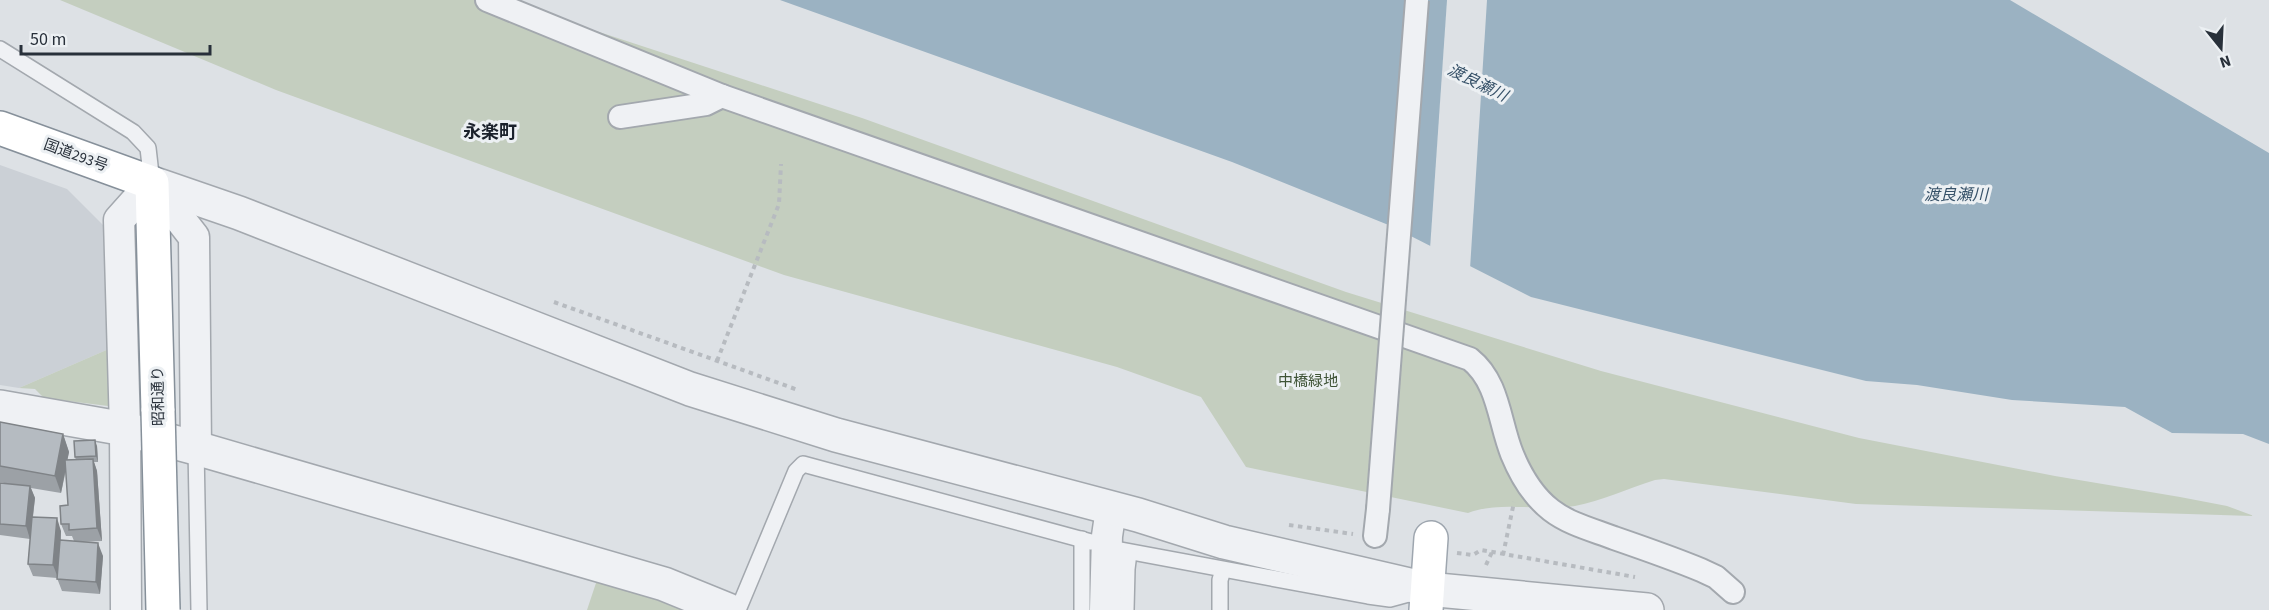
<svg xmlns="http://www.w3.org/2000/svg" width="2269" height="610" font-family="'Source Sans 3','Noto Sans JP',sans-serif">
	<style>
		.built { fill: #cbd0d6 }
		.green { fill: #c4cebf }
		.water { fill: #9bb2c2 }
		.pier { fill: #dde1e5 }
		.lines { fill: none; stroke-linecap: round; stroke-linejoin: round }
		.service-casing { stroke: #a3a8ae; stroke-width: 18 }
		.pedestrian-casing { stroke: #a3a8ae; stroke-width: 26 }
		.minor-casing { stroke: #a3a8ae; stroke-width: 33 }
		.tertiary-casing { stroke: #a3a8ae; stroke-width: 36 }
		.primary-casing { stroke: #9ea6af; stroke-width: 36 }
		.trunk-casing { stroke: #86909a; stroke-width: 36 }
		.path { stroke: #b7bbc0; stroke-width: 4; stroke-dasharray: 4.5 4.5; stroke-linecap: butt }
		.service { stroke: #eff1f4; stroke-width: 15 }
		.pedestrian { stroke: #eff1f4; stroke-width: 22 }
		.minor { stroke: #eff1f4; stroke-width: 30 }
		.tertiary { stroke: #eff1f4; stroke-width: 33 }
		.primary { stroke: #fff; stroke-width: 33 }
		.trunk { stroke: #fff; stroke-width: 33 }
		.pedestrian-bridge-casing { stroke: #a3a8ae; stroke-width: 26; stroke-linecap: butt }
		.trunk-bridge-casing { stroke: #86909a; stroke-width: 36; stroke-linecap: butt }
		.pedestrian-bridge { stroke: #eff1f4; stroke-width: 22 }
		.trunk-bridge { stroke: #fff; stroke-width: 33 }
		.wall { fill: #9ca1a6; fill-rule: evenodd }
		.shaded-wall { fill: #7f8387 }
		.building { fill: #b5bbc1; stroke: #7f8387; stroke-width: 1.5 }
		.labels { text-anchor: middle; stroke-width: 6; stroke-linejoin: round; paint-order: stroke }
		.street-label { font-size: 15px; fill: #28303a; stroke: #ecf0f3 }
		.park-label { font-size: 15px; fill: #3f5437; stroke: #ecf0f3 }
		.water-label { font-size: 16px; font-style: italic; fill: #375269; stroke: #ecf0f3 }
		.quarter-label { font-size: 18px; font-weight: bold; fill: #1a212b; stroke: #ecf0f3 }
	</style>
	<rect width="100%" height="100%" fill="#dde1e5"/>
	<!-- built -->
	<polygon class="built" points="0,165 67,189 109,231 111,348 19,388 0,385"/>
	<!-- green -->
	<g class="green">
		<path d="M60,0H518L590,29L862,118L1346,292L1601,371L1859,438L2055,476L2180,497L2227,506L2254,516L1856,504L1664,479L1655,480C1629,488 1601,501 1575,506C1539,512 1502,500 1468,513L1246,467L1201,397L1117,367L784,275L276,90Z"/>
		<polygon points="111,348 111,391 108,406 44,398 35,389 19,388"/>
		<polygon points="599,574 697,610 587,610"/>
	</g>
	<!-- water -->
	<polygon class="water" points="780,0 2010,0 2269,153 2269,444 2243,434 2172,433 2125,407 2012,400 1917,385 1866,381 1531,297 1391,226 1232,162"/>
	<!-- pier -->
	<polygon class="pier" points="1447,0 1487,0 1470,269 1430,249"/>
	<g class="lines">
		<defs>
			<g id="service">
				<polyline points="0,49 133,132 148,148 152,183"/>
				<polyline points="196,448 199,610"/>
				<polyline points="1082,539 1082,610"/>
				<polyline points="1121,550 1368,596 1390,599 1412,593"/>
				<polyline points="738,610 796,471 803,464 1091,542"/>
				<polyline points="1126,610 1127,569 1129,553"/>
				<polyline points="1220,610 1220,580 1223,570"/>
			</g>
			<g id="pedestrian">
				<path d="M487,0L722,96L1470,359C1499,382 1499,422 1512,454C1521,476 1533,496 1551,510C1569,524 1593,530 1614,538C1643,548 1672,558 1701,570L1716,577L1733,592"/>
				<polyline points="620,117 706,104 722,96"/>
				<polyline points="1375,536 1378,509"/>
			</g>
			<g id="minor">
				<polyline points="126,610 125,429 119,220 152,183 194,237 196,448"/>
				<polyline points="1105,610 1107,536 1111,509"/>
			</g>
			<g id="tertiary">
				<polyline points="152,183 239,213 690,389 836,435 1138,515 1224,542 1427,589 1647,610"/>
				<polyline points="0,407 125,429 196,448 664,584 728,610"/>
			</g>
			<polyline id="primary" points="1426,610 1431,538"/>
			<polyline id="trunk" points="0,128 152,183 158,411"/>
		</defs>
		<!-- service casing -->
		<use href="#service" class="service-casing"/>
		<!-- pedestrian casing -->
		<use href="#pedestrian" class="pedestrian-casing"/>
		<!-- minor casing -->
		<use href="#minor" class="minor-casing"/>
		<!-- tertiary casing -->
		<use href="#tertiary" class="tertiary-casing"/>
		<!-- primary casing -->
		<use href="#primary" class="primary-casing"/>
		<!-- trunk casing -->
		<use href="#trunk" class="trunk-casing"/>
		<!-- path -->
		<g class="path">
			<polyline points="554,302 798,390"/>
			<polyline points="717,361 779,204 781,164"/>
			<polyline points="1289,525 1353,534"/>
			<polyline points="1457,553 1473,555 1481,550 1635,577"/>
			<polyline points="1503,555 1514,502"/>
			<polyline points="1486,565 1492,552"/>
		</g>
		<!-- service -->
		<use href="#service" class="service"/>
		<!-- pedestrian -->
		<use href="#pedestrian" class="pedestrian"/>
		<!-- minor -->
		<use href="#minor" class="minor"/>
		<!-- tertiary -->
		<use href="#tertiary" class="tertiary"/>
		<!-- primary -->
		<use href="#primary" class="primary"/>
		<!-- trunk -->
		<use href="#trunk" class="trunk"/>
		<defs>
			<polyline id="pedestrian-bridge" points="1378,509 1417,0"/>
			<polyline id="trunk-bridge" points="158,411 163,610"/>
		</defs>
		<!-- pedestrian-bridge casing -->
		<use href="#pedestrian-bridge" class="pedestrian-bridge-casing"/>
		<!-- trunk-bridge casing -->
		<use href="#trunk-bridge" class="trunk-bridge-casing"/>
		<!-- pedestrian-bridge -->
		<use href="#pedestrian-bridge" class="pedestrian-bridge"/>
		<!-- trunk-bridge -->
		<use href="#trunk-bridge" class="trunk-bridge"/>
	</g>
	<!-- wall -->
	<path class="wall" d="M0,422L63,434L69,452L67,460H76L75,457L97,446L98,462H94L97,471L102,541L80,542L103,556L100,594L62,591L57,578L33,576L28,564L30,539L0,535V483L9,484L0,482ZM66,470L68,505L61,524L66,536H72L74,541L61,540V531L33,517L35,498L31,488L61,493Z"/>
	<!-- shaded-wall -->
	<g class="shaded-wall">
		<polygon points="63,434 69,452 61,493 55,476"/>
		<polygon points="95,440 97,446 98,462 96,456"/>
		<polygon points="93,459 97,471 102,541 97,528"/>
		<polygon points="30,486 35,498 30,539 26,526"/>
		<polygon points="57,518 61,531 58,578 53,565"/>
		<polygon points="98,543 103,556 100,594 96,582"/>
	</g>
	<!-- building -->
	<g class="building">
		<polygon points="0,422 63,434 55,476 0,466"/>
		<polygon points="95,440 96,456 75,457 74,441"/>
		<polygon points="93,459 97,528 69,530 69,524 61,524 60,506 68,505 65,460"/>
		<polygon points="0,483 30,486 26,526 0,524"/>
		<polygon points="32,517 57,518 53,565 28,564"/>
		<polygon points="60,540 98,543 96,582 57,579"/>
	</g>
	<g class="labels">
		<!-- street labels -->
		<g class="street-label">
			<text transform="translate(76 155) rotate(20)" y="5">国道293号</text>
			<text transform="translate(158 396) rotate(-91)" y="5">昭和通り</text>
		</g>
		<!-- park labels -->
		<g class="park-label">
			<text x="1308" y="386">中橋緑地</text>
		</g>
		<!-- water labels -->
		<g class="water-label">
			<text transform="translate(1478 82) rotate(26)" y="6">渡良瀬川</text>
			<text x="1956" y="200">渡良瀬川</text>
		</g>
		<!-- quarter labels -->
		<g class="quarter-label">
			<text x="490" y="138">永楽町</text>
		</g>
	</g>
	<!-- north arrow -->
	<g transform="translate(2221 48) rotate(162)" stroke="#ecf0f3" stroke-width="4.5" paint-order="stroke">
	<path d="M0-4.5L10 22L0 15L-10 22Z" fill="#28303a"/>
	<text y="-9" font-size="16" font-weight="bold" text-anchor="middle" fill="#28303a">N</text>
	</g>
	<!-- scale -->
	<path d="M21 45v9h189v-9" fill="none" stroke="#28303a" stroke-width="3"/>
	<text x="30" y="45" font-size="18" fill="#28303a" stroke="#ecf0f3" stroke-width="4.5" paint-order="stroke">50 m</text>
</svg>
